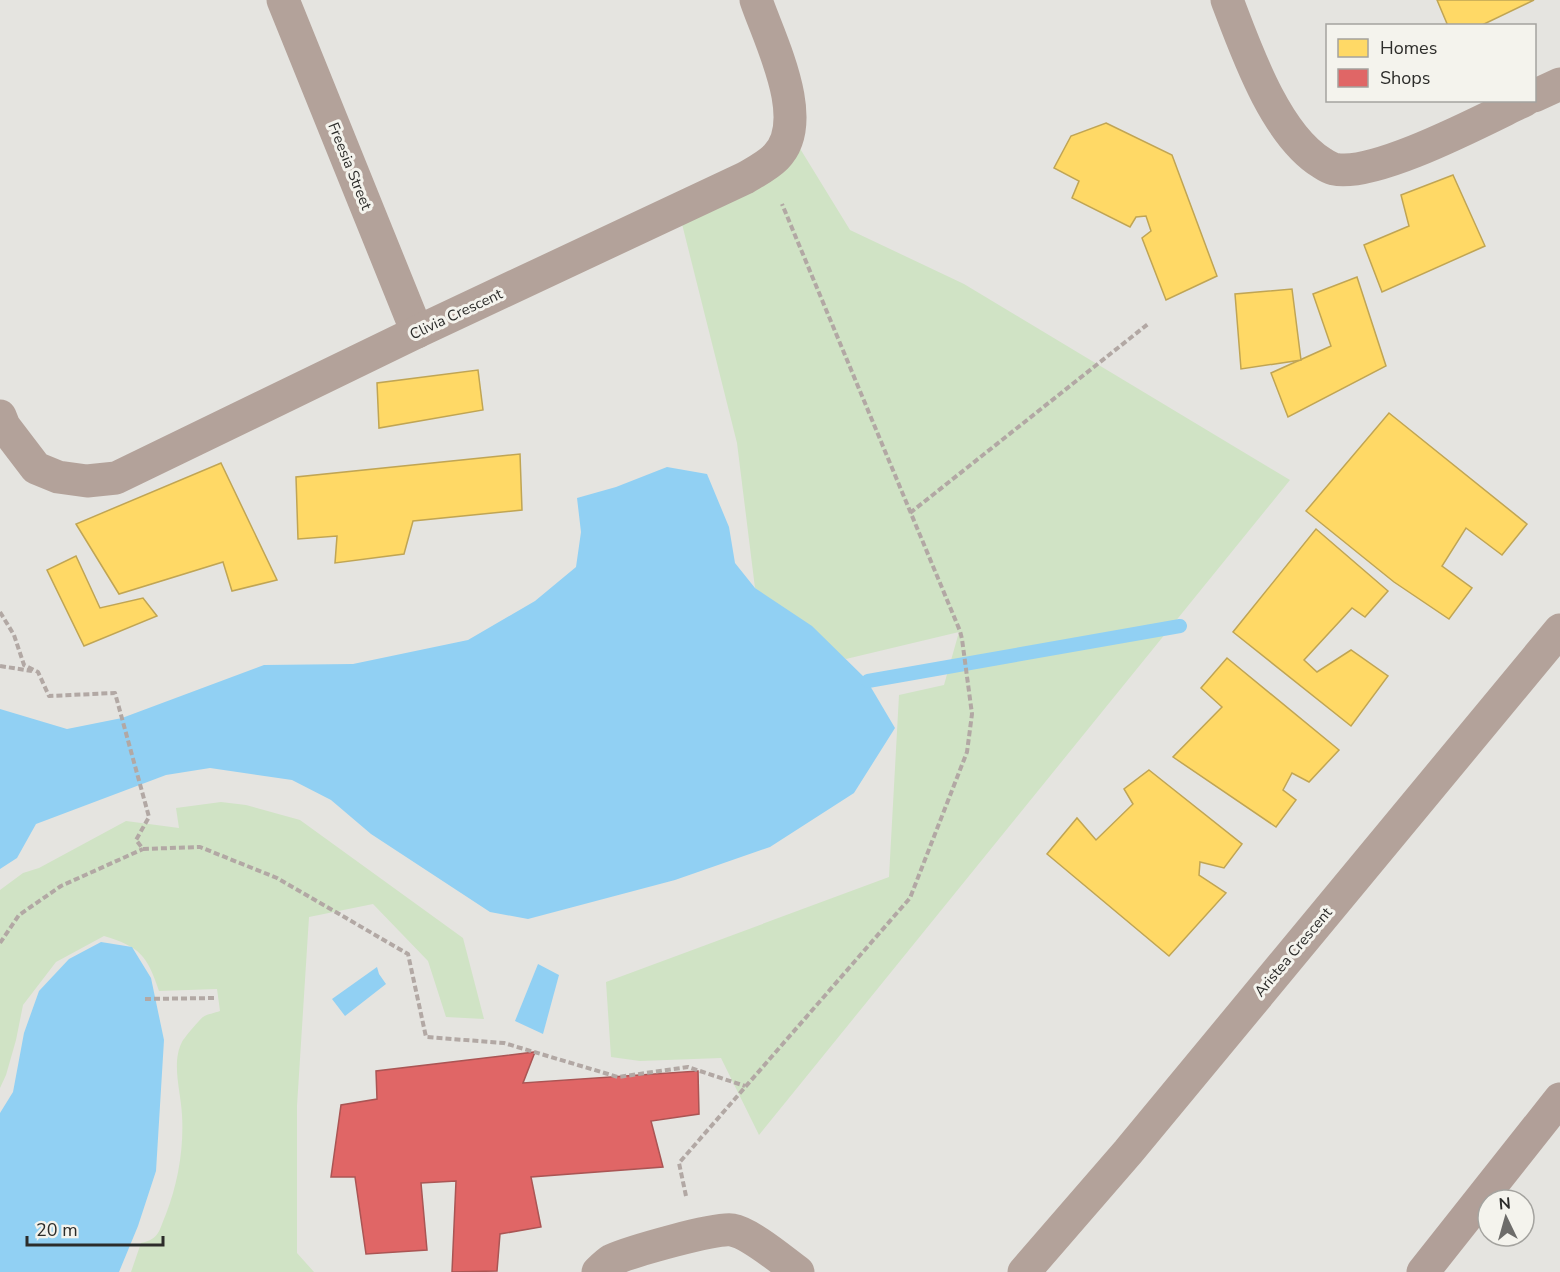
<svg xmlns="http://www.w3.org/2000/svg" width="1560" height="1272" font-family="'Nunito Sans',sans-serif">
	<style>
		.green { fill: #d0e3c5 }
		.water { fill: #91d0f3 }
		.homes { fill: #ffd966; stroke: #c0a554; stroke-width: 1.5 }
		.shops { fill: #e06666; stroke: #aa5554; stroke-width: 1.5 }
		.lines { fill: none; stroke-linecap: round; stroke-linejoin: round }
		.stream { stroke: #91d0f3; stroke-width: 14 }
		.path { stroke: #b2a8a4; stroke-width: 4; stroke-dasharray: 6 3; stroke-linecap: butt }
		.minor { stroke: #b3a29a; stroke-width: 33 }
		.secondary { stroke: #b19f98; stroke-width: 33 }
		.labels { text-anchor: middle; stroke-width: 6; stroke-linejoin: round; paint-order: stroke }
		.street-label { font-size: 15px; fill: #2c2c2a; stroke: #f4f3ed }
	</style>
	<rect width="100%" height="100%" fill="#e5e4e0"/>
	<!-- green -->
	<g class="green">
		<polygon points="796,142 850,230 964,284 1290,480 759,1135 721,1058 640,1061 611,1057 606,982 889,877 899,695 944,685 959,632 846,659 755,588 737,443 682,224"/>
		<path d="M221,802L246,805L300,820L463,938L484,1019L446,1017L428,961L373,904L309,917L297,1106V1253L314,1272H131L141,1243C160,1239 159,1230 166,1214C178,1183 184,1148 182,1115C181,1092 171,1063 182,1042C184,1038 200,1019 203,1017C207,1014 215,1013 220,1011L217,989L159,991C147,955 140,947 104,936L56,962L23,1005L16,1040L6,1075L0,1088V890L23,873L39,868L126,821L179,828L176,808Z"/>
	</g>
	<!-- water -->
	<g class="water">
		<polygon points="667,467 707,474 729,527 735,563 755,588 812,626 866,679 895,728 854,793 770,847 675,880 528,919 490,912 371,834 331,800 292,780 210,768 166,775 36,824 17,858 0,869 0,709 67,729 122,718 264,665 353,664 468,640 535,601 576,567 581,532 577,498 616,487"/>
		<polygon points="101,942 132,947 151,978 164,1040 156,1171 138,1226 119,1272 0,1272 0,1113 13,1092 24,1033 39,991 69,959"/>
		<polygon points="538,964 559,975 543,1034 515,1021"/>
		<polygon points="377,967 379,974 386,984 345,1016 332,999"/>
	</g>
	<!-- homes -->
	<g class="homes">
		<polygon points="1437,0 1534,0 1480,26 1448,26"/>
		<polygon points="1106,123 1172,155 1217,276 1166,300 1142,238 1151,231 1146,216 1136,217 1130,227 1072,198 1079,181 1054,168 1071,136"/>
		<polygon points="1453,175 1485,246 1382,292 1364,245 1409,226 1401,195"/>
		<polygon points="1357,277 1386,366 1288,417 1271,373 1331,346 1313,294"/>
		<polygon points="1292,289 1301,360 1241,369 1235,294"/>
		<polygon points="478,370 483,410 379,428 377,383"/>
		<polygon points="1389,413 1527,524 1502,555 1466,528 1442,566 1472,588 1449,619 1394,582 1306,511"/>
		<polygon points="520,454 522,510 413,521 404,554 335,563 337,536 298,539 296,477"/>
		<polygon points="221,463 277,580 232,591 223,562 119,594 76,524"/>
		<polygon points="1316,529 1388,591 1365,617 1352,608 1304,660 1317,672 1351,650 1388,676 1351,726 1233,632"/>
		<polygon points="76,556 100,608 143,598 157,616 84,646 47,570"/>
		<polygon points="1227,658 1339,750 1309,782 1292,773 1283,790 1296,800 1276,827 1173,757 1222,707 1201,688"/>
		<polygon points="1149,770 1242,844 1224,868 1200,862 1199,875 1226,893 1169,956 1047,854 1077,818 1096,840 1133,804 1124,789"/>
	</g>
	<!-- shops -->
	<polygon class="shops" points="535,1052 523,1083 698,1071 699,1114 651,1121 663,1167 531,1177 541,1227 500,1234 497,1271 452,1272 456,1181 421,1183 427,1250 366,1254 355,1177 331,1177 341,1105 377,1099 376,1071"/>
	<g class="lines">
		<!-- stream -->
		<polyline class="stream" points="868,681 1180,626"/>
		<!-- path -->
		<g class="path">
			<polyline points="910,513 1148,324"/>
			<polyline points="0,612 14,635 24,665 38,672 49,696 115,693 149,817 136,840 143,849 200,847 277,878 408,954 426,1037 504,1043 618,1077 688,1067 745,1086"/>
			<polyline points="0,666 32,671"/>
			<polyline points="0,943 19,915 61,886 143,849"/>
			<polyline points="145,999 215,998"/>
			<polyline points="686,1196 679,1163 910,898 967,752 972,714 962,639 960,631 782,204"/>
		</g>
		<!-- minor -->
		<g class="minor">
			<polyline points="283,0 417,332"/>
			<path d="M1227,0C1246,50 1275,134 1322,163C1325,165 1330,168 1334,169C1375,178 1485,119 1525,100"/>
			<polyline points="1534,96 1560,84"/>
			<path d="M0,416L4,426L36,468L58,477L87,481L116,478L417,332L745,178C755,172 767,166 776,157C812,121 769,39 756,0"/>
			<path d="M598,1272C602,1268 607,1263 612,1260C630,1252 716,1227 732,1230C750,1233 783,1261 798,1272"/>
			<polyline points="1024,1272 1128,1152 1560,630"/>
		</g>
		<!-- secondary -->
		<polyline class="secondary" points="1423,1272 1560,1099"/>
	</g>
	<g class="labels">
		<!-- street labels -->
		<g class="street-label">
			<text transform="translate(350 166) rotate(68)" y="5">Freesia Street</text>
			<text transform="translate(456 314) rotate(-25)" y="5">Clivia Crescent</text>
			<text transform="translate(1293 952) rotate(-50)" y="5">Aristea Crescent</text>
		</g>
	</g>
	<!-- legend -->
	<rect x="1326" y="24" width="210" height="78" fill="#f4f3ed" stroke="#a4a39f" stroke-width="1.5"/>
	<rect x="1338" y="39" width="30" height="18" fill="#ffd966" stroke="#a4a39f" stroke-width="1.5"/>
	<text x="1380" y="54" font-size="18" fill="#2c2c2a">Homes</text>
	<rect x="1338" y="69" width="30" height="18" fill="#e06666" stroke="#a4a39f" stroke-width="1.5"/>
	<text x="1380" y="84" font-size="18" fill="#2c2c2a">Shops</text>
	<!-- north arrow -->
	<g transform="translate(1506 1218) rotate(355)"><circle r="28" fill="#f4f3ed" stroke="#a4a39f" stroke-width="1.5"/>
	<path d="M0-4.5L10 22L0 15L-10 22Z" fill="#6d6c6a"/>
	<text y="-9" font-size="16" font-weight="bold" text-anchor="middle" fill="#2c2c2a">N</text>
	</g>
	<!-- scale -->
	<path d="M27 1236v9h136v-9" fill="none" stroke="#2c2c2a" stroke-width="3"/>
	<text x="36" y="1236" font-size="18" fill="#2c2c2a" stroke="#f4f3ed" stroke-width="4.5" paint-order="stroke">20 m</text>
</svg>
